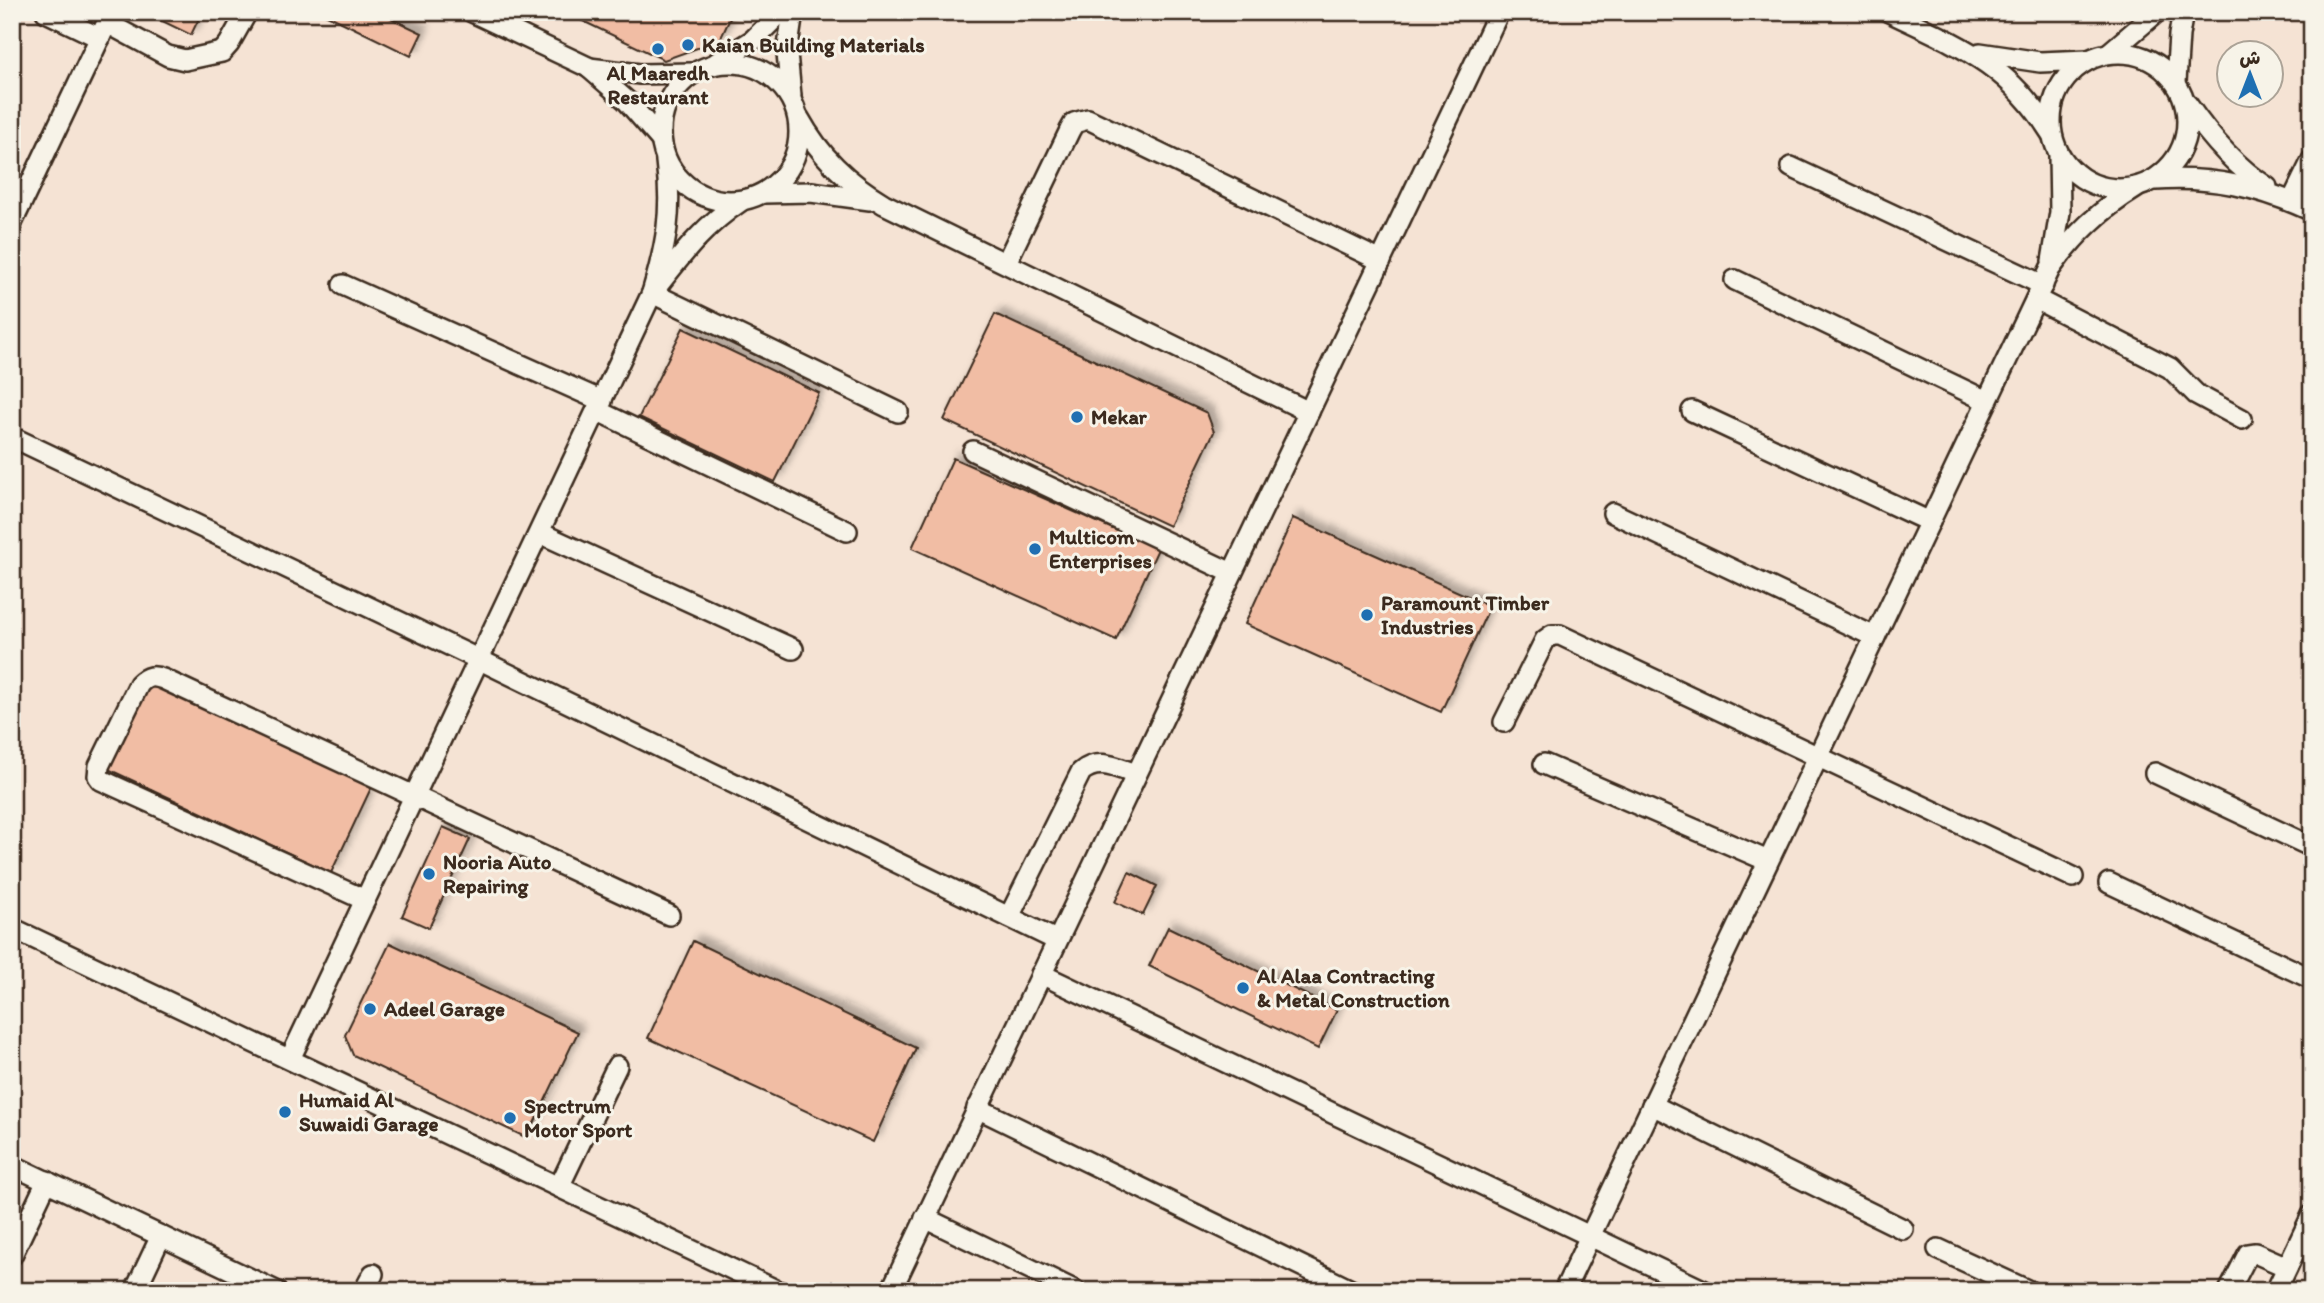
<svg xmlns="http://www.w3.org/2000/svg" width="2324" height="1303" font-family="Itim,'Playpen Sans Arabic',sans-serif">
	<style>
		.building { fill: #f1bda4; stroke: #3b2a1e; stroke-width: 2; filter: url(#shadow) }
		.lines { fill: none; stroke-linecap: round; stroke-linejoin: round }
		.minor-casing { stroke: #3b2a1e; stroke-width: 24 }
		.minor { stroke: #f7f3e8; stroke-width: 19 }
		.poi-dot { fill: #1f6fb2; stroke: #f7f3e8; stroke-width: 2.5 }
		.labels { text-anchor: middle; stroke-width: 6; stroke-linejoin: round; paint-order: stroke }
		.poi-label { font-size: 21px; font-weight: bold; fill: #3b2a1e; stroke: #f7f3e8; text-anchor: start }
	</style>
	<defs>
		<filter id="shadow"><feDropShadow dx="6" dy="-6" stdDeviation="3.5" flood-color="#0004"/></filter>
	</defs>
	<rect width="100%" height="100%" fill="#f5e3d4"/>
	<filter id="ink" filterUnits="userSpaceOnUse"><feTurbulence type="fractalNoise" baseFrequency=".0143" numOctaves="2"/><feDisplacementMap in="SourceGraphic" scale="14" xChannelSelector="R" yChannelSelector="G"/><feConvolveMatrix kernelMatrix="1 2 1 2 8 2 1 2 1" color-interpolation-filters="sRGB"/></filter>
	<g filter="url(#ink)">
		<!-- building -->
		<g class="building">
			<polygon points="154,12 202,12 191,35 152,16"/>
			<polygon points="321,12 378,12 422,33 411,56"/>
			<polygon points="564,12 733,12 720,40 664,60"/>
			<polygon points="995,314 1207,413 1214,432 1169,526 944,420"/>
			<polygon points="683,328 819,393 775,482 639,417"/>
			<polygon points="953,458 1158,549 1116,640 912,548"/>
			<polygon points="1293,518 1490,606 1441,712 1245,624"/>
			<polygon points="149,682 372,786 331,873 108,769"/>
			<polygon points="443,827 470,839 429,928 402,916"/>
			<polygon points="1129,872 1157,886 1143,915 1115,902"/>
			<polygon points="1168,927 1337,1010 1318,1049 1149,966"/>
			<polygon points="693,941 916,1048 873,1142 648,1038"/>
			<polygon points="390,943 578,1032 527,1138 353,1055 345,1035"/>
		</g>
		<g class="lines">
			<defs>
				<g id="minor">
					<polyline points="46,12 100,38"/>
					<polyline points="472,12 588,67 627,101 661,140"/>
					<path d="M1889,12C1960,46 2007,63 2051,133"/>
					<polyline points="107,23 168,56 185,60 222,52 229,44 247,12"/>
					<circle cx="2119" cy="121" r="68"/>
					<polyline points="1980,53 2040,62 2088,60"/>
					<polyline points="2109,53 2157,12"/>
					<circle cx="730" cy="132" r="69"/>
					<polyline points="716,63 753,40 781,12"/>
					<polyline points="589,68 640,74 693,73"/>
					<polyline points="2176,82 2179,35 2183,12"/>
					<polyline points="791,96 787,53 793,12"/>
					<path d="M2187,104C2209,136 2234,166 2267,187"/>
					<path d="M799,118C820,156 847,182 884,204L1309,412"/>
					<polyline points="1791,167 2043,285"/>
					<path d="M2156,180C2212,176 2261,187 2312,211"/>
					<polyline points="764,193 811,192 870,200"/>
					<polyline points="2292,201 2312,160"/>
					<polyline points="12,223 112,12"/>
					<polyline points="2052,261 2060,212 2059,156"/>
					<polyline points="1006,263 1070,130 1074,123 1088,119 1381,261"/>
					<polyline points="1735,280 1987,401"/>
					<path d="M659,284C685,251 705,225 741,201"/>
					<polyline points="343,285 602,401"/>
					<polyline points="652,293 898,412"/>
					<polyline points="2036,299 2170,368 2196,394 2242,419"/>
					<polyline points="598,411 847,531"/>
					<polyline points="1692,411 1930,522"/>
					<polyline points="12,437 480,660 1056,940"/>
					<polyline points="973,451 1232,573"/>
					<polyline points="1613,513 1875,637"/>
					<polyline points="540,533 793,649"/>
					<polyline points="1504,722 1545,640 1552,635 1560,635 2073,877"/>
					<polyline points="1544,764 1768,861"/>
					<polyline points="2155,773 2312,847"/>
					<polyline points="2109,883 2312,979"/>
					<path d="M365,900L101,780L98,776L99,766L139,684C147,676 153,675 163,679L669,915"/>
					<path d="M1009,917L1081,772C1098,757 1117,768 1136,774"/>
					<polyline points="12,928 778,1291"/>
					<polyline points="1041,974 1705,1291"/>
					<path d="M290,1059L652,293C666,246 673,211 666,161"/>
					<polyline points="1652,1105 1903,1229"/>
					<polyline points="977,1108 1353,1291"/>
					<polyline points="12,1165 276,1291"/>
					<polyline points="559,1187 617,1066"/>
					<polyline points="925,1218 1076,1291"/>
					<polyline points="1938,1249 2029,1291"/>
					<polyline points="12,1255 47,1181"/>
					<polyline points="135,1291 161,1236"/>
					<polyline points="364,1291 373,1274"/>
					<polyline points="891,1291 1499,12"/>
					<path d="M1564,1291L2050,269C2074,235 2100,210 2136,188"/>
					<polyline points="2229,1291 2248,1254 2255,1253 2287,1267"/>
					<polyline points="2276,1291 2312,1215"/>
				</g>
			</defs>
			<!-- minor casing -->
			<use href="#minor" class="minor-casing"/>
			<!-- minor -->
			<use href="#minor" class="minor"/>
		</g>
	</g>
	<!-- markers -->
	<g class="poi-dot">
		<circle cx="688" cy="45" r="7"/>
		<circle cx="658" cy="49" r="7"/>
		<circle cx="1077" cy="417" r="7"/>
		<circle cx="1035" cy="549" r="7"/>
		<circle cx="1367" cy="615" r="7"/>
		<circle cx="429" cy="874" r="7"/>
		<circle cx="1243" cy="988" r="7"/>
		<circle cx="370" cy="1009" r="7"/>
		<circle cx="285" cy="1112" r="7"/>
		<circle cx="510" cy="1118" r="7"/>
	</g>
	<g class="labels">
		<!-- poi labels -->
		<g class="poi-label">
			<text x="702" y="52">Kaian Building Materials</text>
			<text x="658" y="80" text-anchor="middle">Al Maaredh<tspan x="658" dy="24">Restaurant</tspan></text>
			<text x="1091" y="424">Mekar</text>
			<text x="1049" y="544">Multicom<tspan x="1049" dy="24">Enterprises</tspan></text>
			<text x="1381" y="610">Paramount Timber<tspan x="1381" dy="24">Industries</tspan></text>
			<text x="443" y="869">Nooria Auto<tspan x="443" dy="24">Repairing</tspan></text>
			<text x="1257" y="983">Al Alaa Contracting<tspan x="1257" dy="24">&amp; Metal Construction</tspan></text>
			<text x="384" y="1016">Adeel Garage</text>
			<text x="299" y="1107">Humaid Al<tspan x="299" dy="24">Suwaidi Garage</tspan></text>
			<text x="524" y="1113">Spectrum<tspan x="524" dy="24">Motor Sport</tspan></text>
		</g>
	</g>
	<!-- margin -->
	<rect width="2324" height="1303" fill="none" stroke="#f7f3e8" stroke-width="42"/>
	<rect x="21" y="21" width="2282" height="1261" fill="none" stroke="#3b2a1e" stroke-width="2.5" filter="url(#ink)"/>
	<!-- north arrow -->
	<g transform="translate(2250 74)"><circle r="33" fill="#f7f3e8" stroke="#aca397" stroke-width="2"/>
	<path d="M0-5L12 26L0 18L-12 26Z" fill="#1f6fb2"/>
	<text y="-10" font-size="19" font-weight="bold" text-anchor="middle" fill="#3b2a1e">ش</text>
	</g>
</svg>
